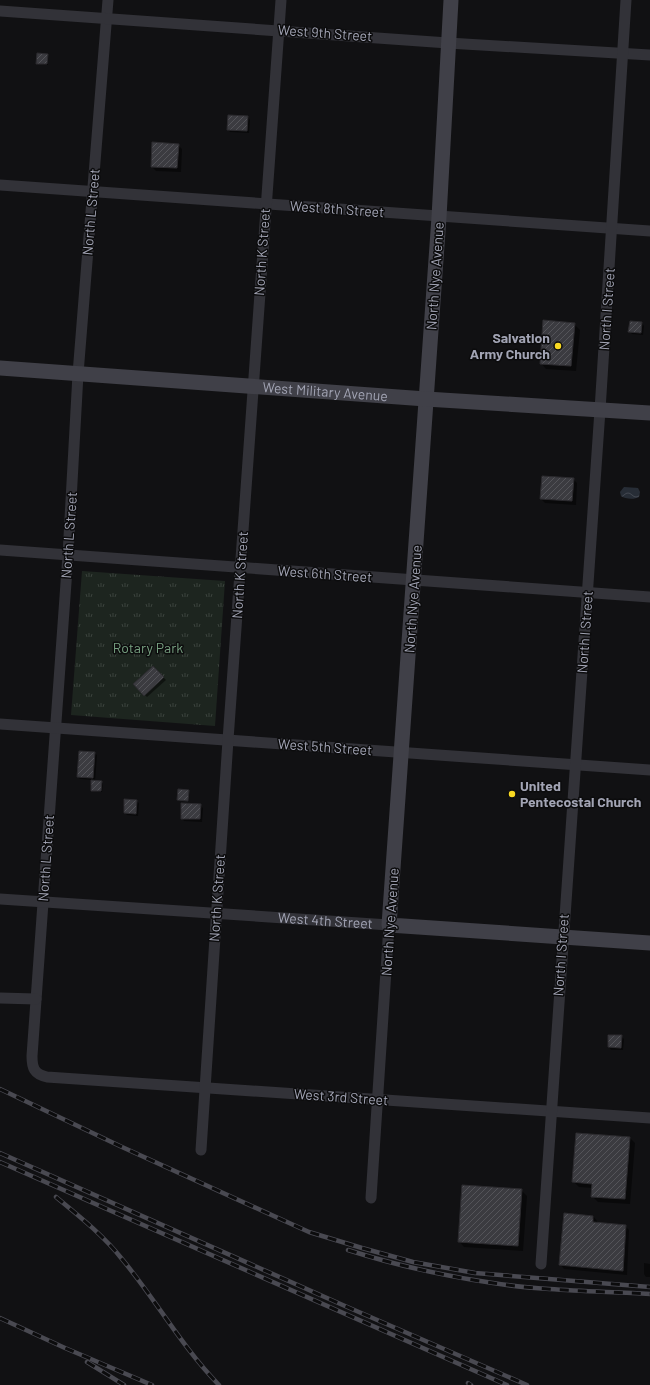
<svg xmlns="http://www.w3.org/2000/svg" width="650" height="1385" font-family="Barlow,sans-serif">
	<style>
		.park { fill: url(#park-tufts) }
		.water { fill: url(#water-waves) }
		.shadow { fill: #0007 }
		.building { fill: url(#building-hatch); stroke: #2c2b2f }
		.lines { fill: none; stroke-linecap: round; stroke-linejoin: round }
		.street { stroke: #323238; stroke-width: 11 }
		.secondary { stroke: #404048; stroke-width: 15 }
		.rail-casing { stroke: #494951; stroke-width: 4.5 }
		.rail { stroke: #0c0c0d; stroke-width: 3; stroke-dasharray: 9; stroke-linecap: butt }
		.poi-dot { fill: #f9d922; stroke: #0c0c0d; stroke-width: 1.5 }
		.labels { text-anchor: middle; stroke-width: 3; stroke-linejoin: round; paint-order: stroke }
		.street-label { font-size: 14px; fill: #a2a4b4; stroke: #0c0c0d }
		.poi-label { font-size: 14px; font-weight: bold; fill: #a2a4b4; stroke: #0c0c0d; text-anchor: end }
		.park-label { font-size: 14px; fill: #77a081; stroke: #0c0c0d }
	</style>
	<defs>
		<pattern id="park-tufts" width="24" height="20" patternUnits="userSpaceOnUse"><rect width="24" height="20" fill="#1d251f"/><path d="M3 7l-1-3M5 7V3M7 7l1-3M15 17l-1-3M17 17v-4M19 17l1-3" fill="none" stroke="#3b423d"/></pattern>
		<pattern id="water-waves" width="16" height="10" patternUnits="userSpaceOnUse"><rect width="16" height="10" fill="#272d36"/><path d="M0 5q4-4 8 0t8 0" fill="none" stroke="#434851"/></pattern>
		<pattern id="building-hatch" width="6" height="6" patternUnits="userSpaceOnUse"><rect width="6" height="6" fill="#3b3b40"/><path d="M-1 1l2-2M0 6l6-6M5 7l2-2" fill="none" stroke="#545459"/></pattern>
	</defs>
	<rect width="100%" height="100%" fill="#111113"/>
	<!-- park -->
	<polygon class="park" points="82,571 225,581 215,726 71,715"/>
	<!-- water -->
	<path class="water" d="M624,487L638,488L640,492L639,497C634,500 625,499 621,496L620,492Z"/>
	<!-- shadow -->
	<g class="shadow">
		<polygon points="48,55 48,65 37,63"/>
		<polygon points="248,117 250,120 249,133 230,132 228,130"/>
		<polygon points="178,145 182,149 181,172 156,171 152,167"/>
		<polygon points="642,323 644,326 643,335 632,334 629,331"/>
		<polygon points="574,324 580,330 576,371 546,369 541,363"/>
		<polygon points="573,479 577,483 576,505 545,503 541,499"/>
		<polygon points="153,667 166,680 147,697 134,684"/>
		<polygon points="94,753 97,755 95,782 103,783 102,792 92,790 92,780 80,779 78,777"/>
		<polygon points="189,791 189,801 178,800"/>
		<polygon points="136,801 139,803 138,816 127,815 125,813"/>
		<polygon points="200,805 203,808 202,822 184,821 182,818"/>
		<polygon points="621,1036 624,1039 623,1050 611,1050 609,1047"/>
		<polygon points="630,1138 635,1143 630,1204 598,1202 592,1196 593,1188 579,1187 574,1182"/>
		<polygon points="521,1190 527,1196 523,1251 464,1247 459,1241"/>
		<polygon points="593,1216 597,1221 597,1223 625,1226 629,1230 627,1275 564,1269 560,1264"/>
		<polygon points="644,1263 650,1264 650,1277 646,1277 644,1274"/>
	</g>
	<!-- building -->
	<g class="building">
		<polygon points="37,53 48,54 47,64 36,64"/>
		<polygon points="228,115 248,116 247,131 227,130"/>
		<polygon points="152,142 179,144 177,168 151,167"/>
		<polygon points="543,320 575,323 571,366 540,364"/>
		<polygon points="630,321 642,322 641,333 628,332"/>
		<polygon points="542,476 574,478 572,501 540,499"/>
		<polygon points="153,666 164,677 144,696 133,684"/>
		<polygon points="79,751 95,752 93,778 77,777"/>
		<polygon points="91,780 102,781 101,791 91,791"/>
		<polygon points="178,789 189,790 188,801 177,800"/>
		<polygon points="124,799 137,800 136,814 124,813"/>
		<polygon points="181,803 201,804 200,819 181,819"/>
		<polygon points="608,1035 622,1035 621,1048 608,1047"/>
		<polygon points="576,1133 630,1137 625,1199 591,1197 592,1184 572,1182"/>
		<polygon points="462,1185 522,1189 518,1246 458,1242"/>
		<polygon points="564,1213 593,1216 593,1222 626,1225 623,1271 559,1265"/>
	</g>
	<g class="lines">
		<!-- street -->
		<g class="street">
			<path d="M108,0L78,374L68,555L32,1056C32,1068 34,1074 47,1077L650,1118"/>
			<polyline points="0,11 448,43 650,55"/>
			<polyline points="0,185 650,231"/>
			<polyline points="0,550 650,597"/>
			<polyline points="0,724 650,770"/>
			<path id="s1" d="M0,899L389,925L371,1198"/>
			<polyline points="0,998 36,999"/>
			<polyline points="201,1150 228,740 281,0"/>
			<polyline points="541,1264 600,410 626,0"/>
		</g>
		<!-- secondary -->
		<g class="secondary">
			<polyline points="451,0 439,217 389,925 650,943"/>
			<path id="s2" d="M0,368L426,399L650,413"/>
		</g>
		<defs>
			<g id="rail">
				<polyline points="0,1089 122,1147 309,1232 362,1248 413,1262 475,1273 650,1287"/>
				<polyline points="0,1153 345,1306 527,1385"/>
				<polyline points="0,1162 507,1385"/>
				<path d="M56,1197C79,1216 103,1235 122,1259C156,1300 182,1347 219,1385"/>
				<path d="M348,1250C395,1265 444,1276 493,1283C544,1291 598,1291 650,1294"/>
				<polyline points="0,1318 65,1348 152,1385"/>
				<polyline points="87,1362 124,1385"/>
				<polyline points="468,1383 471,1385"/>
			</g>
		</defs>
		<!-- rail casing -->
		<use href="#rail" class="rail-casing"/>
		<!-- rail -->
		<use href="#rail" class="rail"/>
	</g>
	<!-- markers -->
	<g class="poi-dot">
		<circle cx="558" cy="346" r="4"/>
		<circle cx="512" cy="794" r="4"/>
	</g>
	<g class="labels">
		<!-- street labels -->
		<g class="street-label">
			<text transform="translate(325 33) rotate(4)" y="5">West 9th Street</text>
			<text transform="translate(337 209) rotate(4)" y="5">West 8th Street</text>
			<text transform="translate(91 212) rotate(-85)" y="5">North L Street</text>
			<text transform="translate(262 252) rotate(-86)" y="5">North K Street</text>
			<text transform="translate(435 276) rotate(-86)" y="5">North Nye Avenue</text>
			<text transform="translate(607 309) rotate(-86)" y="5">North I Street</text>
			<text dy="5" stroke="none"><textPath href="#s2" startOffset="326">West Military Avenue</textPath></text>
			<text transform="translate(69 535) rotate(-86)" y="5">North L Street</text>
			<text transform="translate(325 574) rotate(4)" y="5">West 6th Street</text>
			<text transform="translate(240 575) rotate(-86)" y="5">North K Street</text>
			<text transform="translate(413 599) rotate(-86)" y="5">North Nye Avenue</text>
			<text transform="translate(585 632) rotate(-86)" y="5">North I Street</text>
			<text transform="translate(325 747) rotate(4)" y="5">West 5th Street</text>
			<text transform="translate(46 858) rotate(-86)" y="5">North L Street</text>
			<text transform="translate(217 898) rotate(-86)" y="5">North K Street</text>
			<text dy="5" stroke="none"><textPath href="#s1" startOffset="326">West 4th Street</textPath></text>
			<text transform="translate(390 922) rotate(-86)" y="5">North Nye Avenue</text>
			<text transform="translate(561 955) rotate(-86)" y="5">North I Street</text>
			<text transform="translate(341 1097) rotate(4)" y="5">West 3rd Street</text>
		</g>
		<!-- poi labels -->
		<g class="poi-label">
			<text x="550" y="343">Salvation<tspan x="550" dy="16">Army Church</tspan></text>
			<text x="520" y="791" text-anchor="start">United<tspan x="520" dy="16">Pentecostal Church</tspan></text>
		</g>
		<!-- park labels -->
		<g class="park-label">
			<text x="148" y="653">Rotary Park</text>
		</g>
	</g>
</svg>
